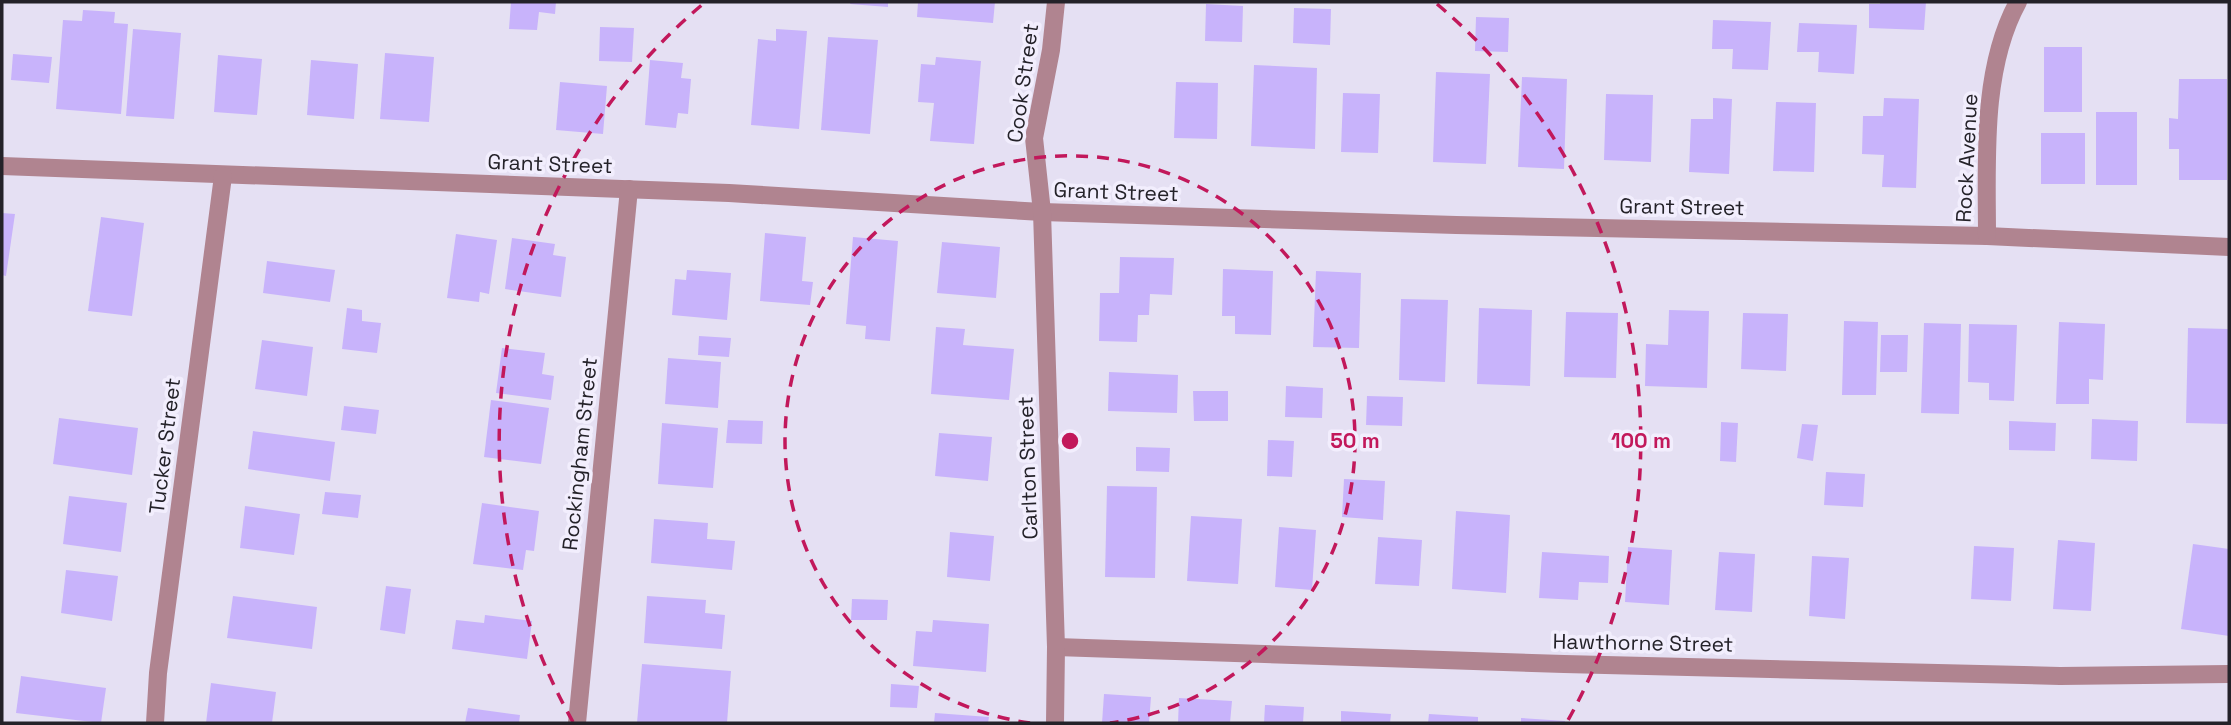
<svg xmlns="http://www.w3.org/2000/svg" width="2231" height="725" font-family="'Space Grotesk',sans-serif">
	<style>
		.building { fill: #c8b3fb }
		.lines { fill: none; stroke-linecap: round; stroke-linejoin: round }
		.minor { stroke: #b08490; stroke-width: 18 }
		.ring { fill: none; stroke: #c2185b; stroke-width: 3.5; stroke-dasharray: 12 9 }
		.labels { text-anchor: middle; stroke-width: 7; stroke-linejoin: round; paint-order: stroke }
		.street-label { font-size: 21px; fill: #242229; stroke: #f2eefd }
		.centre { fill: #c2185b; stroke: #f2eefd; stroke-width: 3.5 }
		.ring-label { font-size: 21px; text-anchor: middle; font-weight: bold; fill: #c2185b; stroke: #f2eefd; stroke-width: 7; stroke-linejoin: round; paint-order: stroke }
	</style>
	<rect width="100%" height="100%" fill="#e5e0f3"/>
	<!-- building -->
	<g class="building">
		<polygon points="511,2 556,2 555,14 539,12 537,30 509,29"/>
		<polygon points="851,2 888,2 888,7 850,4"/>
		<polygon points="918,2 995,2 993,23 917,17"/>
		<polygon points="1880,2 1926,2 1924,30 1869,28 1869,4 1880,4"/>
		<polygon points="1206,4 1243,6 1242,42 1205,41"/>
		<polygon points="1294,8 1331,9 1330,45 1293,43"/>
		<polygon points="83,10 115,12 114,23 128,24 121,114 56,109 63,20 82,21"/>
		<polygon points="1476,17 1509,18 1508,52 1475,51"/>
		<polygon points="1713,20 1771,22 1768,70 1732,69 1733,49 1712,49"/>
		<polygon points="1799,23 1857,25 1854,74 1818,72 1819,52 1797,52"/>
		<polygon points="600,27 634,28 632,62 599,61"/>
		<polygon points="133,29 181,33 174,119 126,116"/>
		<polygon points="776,29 807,31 799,129 751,125 758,39 776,41"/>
		<polygon points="828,37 878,40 870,134 821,130"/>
		<rect x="2044" y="47" width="38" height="65"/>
		<polygon points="385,53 434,57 429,122 380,119"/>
		<polygon points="13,54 52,57 49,83 11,80"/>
		<polygon points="218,55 262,59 257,115 214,112"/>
		<polygon points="936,57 981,61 974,144 930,141 934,103 918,102 921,64 935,65"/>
		<polygon points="311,60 358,64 354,119 307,115"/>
		<polygon points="650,60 683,63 681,78 691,79 688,114 678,113 676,128 645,125"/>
		<polygon points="1254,65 1317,68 1315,149 1251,146"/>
		<polygon points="1436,72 1490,74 1486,164 1433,162"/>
		<polygon points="1522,77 1567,79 1564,169 1518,167"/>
		<polygon points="2179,79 2227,79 2227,180 2179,180 2179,149 2169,149 2169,118 2178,119"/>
		<polygon points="560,82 607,86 603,134 556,130"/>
		<polygon points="1176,82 1218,83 1217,139 1174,138"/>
		<polygon points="1343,93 1380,94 1378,153 1341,152"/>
		<polygon points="1606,94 1653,95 1651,162 1604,160"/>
		<polygon points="1713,98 1732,99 1729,174 1689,172 1691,119 1713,119"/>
		<polygon points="1884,98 1919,99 1916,188 1882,187 1884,155 1862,154 1863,116 1883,116"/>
		<polygon points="1776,102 1816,103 1814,172 1773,171"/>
		<rect x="2096" y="112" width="41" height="73"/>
		<rect x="2041" y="133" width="44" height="51"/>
		<polygon points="2,213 15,214 6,276 2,275"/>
		<polygon points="101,217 144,223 132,316 88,311"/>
		<polygon points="765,233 806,237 802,281 813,282 810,305 760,301"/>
		<polygon points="456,234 497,240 489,294 480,292 479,302 447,298"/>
		<polygon points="853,237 898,241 890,341 865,339 866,326 846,324"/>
		<polygon points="512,238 555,244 553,255 566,257 561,297 505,289"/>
		<polygon points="942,242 1000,247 996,298 937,293"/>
		<polygon points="1120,257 1174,258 1172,295 1150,294 1149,315 1138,315 1137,342 1099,341 1100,293 1119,293"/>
		<polygon points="267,261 335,270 330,302 263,293"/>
		<polygon points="1223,269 1273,271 1271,335 1235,334 1235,316 1222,316"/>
		<polygon points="687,270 731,273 727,320 672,315 675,279 686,280"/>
		<polygon points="1316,271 1361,273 1359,348 1313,347"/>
		<polygon points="1401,299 1448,300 1445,382 1399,380"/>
		<polygon points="347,308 362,310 362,321 381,323 377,353 342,349"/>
		<polygon points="1479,308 1532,310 1530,386 1477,384"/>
		<polygon points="1669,310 1709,311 1707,388 1645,386 1646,344 1668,345"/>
		<polygon points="1566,312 1618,313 1616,378 1564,377"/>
		<polygon points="1743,313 1788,314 1786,371 1741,369"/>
		<polygon points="1844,321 1878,322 1876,395 1842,395"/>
		<polygon points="2059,322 2105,324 2103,380 2089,379 2089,404 2056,404"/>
		<polygon points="1924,323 1961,324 1959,414 1921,413"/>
		<polygon points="1969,324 2017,325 2014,401 1989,400 1989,383 1968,382"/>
		<polygon points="936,327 965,329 963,345 1014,349 1009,400 931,394"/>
		<polygon points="2188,328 2229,329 2229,424 2186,423"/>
		<polygon points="1881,335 1908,335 1907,372 1880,372"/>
		<polygon points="699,336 731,338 729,357 698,355"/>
		<polygon points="262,340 313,347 307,396 255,389"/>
		<polygon points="502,348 545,353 542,374 554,376 551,400 496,393"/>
		<polygon points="668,358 721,362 718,408 665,404"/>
		<polygon points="1109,372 1178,375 1177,413 1108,411"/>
		<polygon points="1286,386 1323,388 1322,418 1285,417"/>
		<polygon points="1193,391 1228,391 1228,421 1194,421"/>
		<polygon points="1367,396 1403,397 1402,426 1366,425"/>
		<polygon points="491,400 549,408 541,464 484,457"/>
		<polygon points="344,406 379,410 376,434 341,430"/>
		<polygon points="59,418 138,428 132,475 53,464"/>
		<polygon points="2092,419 2138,421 2137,461 2091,459"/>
		<polygon points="728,420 763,421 762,444 726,443"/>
		<polygon points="2009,421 2056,423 2055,451 2009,450"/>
		<polygon points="1721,422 1738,423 1736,462 1720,461"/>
		<polygon points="662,423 718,428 713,488 658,484"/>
		<polygon points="1802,424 1818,425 1813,461 1797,458"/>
		<polygon points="253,431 335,442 330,481 248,469"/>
		<polygon points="939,433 992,437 988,481 935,476"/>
		<polygon points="1268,440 1294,441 1292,477 1267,476"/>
		<polygon points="1136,447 1170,448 1169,472 1136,471"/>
		<polygon points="1826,472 1865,474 1863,507 1824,505"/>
		<polygon points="1344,479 1385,481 1383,520 1342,517"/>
		<polygon points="1107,486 1157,487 1155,578 1105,577"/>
		<polygon points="325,492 361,495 358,518 322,514"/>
		<polygon points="69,496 127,503 121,552 63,544"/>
		<polygon points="482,503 539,511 534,551 526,550 523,570 473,564"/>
		<polygon points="245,506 300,514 294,555 240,548"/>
		<polygon points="1456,511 1510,515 1506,593 1452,589"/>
		<polygon points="1191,516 1242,519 1238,584 1187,581"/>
		<polygon points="654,519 708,523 707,539 735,541 732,570 651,563"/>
		<polygon points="1279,527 1316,530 1312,590 1275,587"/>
		<polygon points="950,532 994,536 990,581 947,577"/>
		<polygon points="1378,537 1422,540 1419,586 1375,584"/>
		<polygon points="2058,540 2095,543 2091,611 2053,609"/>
		<polygon points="2193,544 2229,549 2229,636 2181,629"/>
		<polygon points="1974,546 2014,548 2011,601 1971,599"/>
		<polygon points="1628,547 1672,550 1669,605 1625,602"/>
		<polygon points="1542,552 1609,556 1608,583 1579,582 1578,600 1539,598"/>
		<polygon points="1719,552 1755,554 1752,612 1715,610"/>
		<polygon points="1812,556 1849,558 1845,619 1809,616"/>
		<polygon points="66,570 118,576 112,621 61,613"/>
		<polygon points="386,586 411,589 405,634 380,630"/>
		<polygon points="233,596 317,607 312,649 227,638"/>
		<polygon points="647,596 706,600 705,613 725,615 722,649 644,643"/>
		<polygon points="852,599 888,600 887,620 851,620"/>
		<polygon points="485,615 532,621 527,659 452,649 456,620 484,623"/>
		<polygon points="933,620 989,624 986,672 913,666 916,631 932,632"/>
		<polygon points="642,664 731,671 727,723 637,723"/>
		<polygon points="21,676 106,688 101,723 16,713"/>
		<polygon points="211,683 276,692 272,723 206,723"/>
		<polygon points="891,684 919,686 917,708 890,707"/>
		<polygon points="1104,694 1151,697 1149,723 1102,723"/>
		<polygon points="1179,698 1232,701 1230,723 1178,723"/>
		<polygon points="1265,705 1304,707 1303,723 1264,723"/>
		<polygon points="468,708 520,715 519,723 465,723"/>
		<polygon points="1341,711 1391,714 1390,723 1341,723"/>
		<polygon points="935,713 989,717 988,723 934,723"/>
		<polygon points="1429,714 1478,717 1478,723 1428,723"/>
		<polygon points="1521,718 1565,721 1565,723 1521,723"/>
	</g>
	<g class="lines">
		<!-- minor -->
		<g class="minor">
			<polyline points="2,166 729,193 1042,212 1456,225 1987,236 2229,247"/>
			<path d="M1987,236C1987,161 1981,69 2018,2"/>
			<polyline points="1056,647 1564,664 2060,676 2229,674"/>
			<polyline points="155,723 158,673 223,176"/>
			<polyline points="577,723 629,189"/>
			<polyline points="1055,723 1056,647 1042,212 1034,138 1051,50 1056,2"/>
		</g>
	</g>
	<!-- distance rings -->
	<g class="ring">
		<path d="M1030 723A285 285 0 1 1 1110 723"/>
		<path d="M573 722A571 571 0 0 1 703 4M1437 4A571 571 0 0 1 1567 722"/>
	</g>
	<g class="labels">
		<!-- street labels -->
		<g class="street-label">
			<text transform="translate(1023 83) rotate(-82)" y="7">Cook Street</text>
			<text transform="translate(1967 158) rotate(-87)" y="7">Rock Avenue</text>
			<text transform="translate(550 164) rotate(2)" y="7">Grant Street</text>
			<text transform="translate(1116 192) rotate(2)" y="7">Grant Street</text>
			<text transform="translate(1682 207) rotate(1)" y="7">Grant Street</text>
			<text transform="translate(165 446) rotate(-83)" y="7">Tucker Street</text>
			<text transform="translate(580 454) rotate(-84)" y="7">Rockingham Street</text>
			<text transform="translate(1028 468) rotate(-92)" y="7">Carlton Street</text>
			<text transform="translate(1643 643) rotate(1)" y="7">Hawthorne Street</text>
		</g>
	</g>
	<circle cx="1070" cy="441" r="10" class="centre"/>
	<g class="ring-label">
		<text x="1355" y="448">50 m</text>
		<text x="1641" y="448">100 m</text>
	</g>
	<!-- border -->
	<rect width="2231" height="725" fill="none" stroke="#242229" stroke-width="7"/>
</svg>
